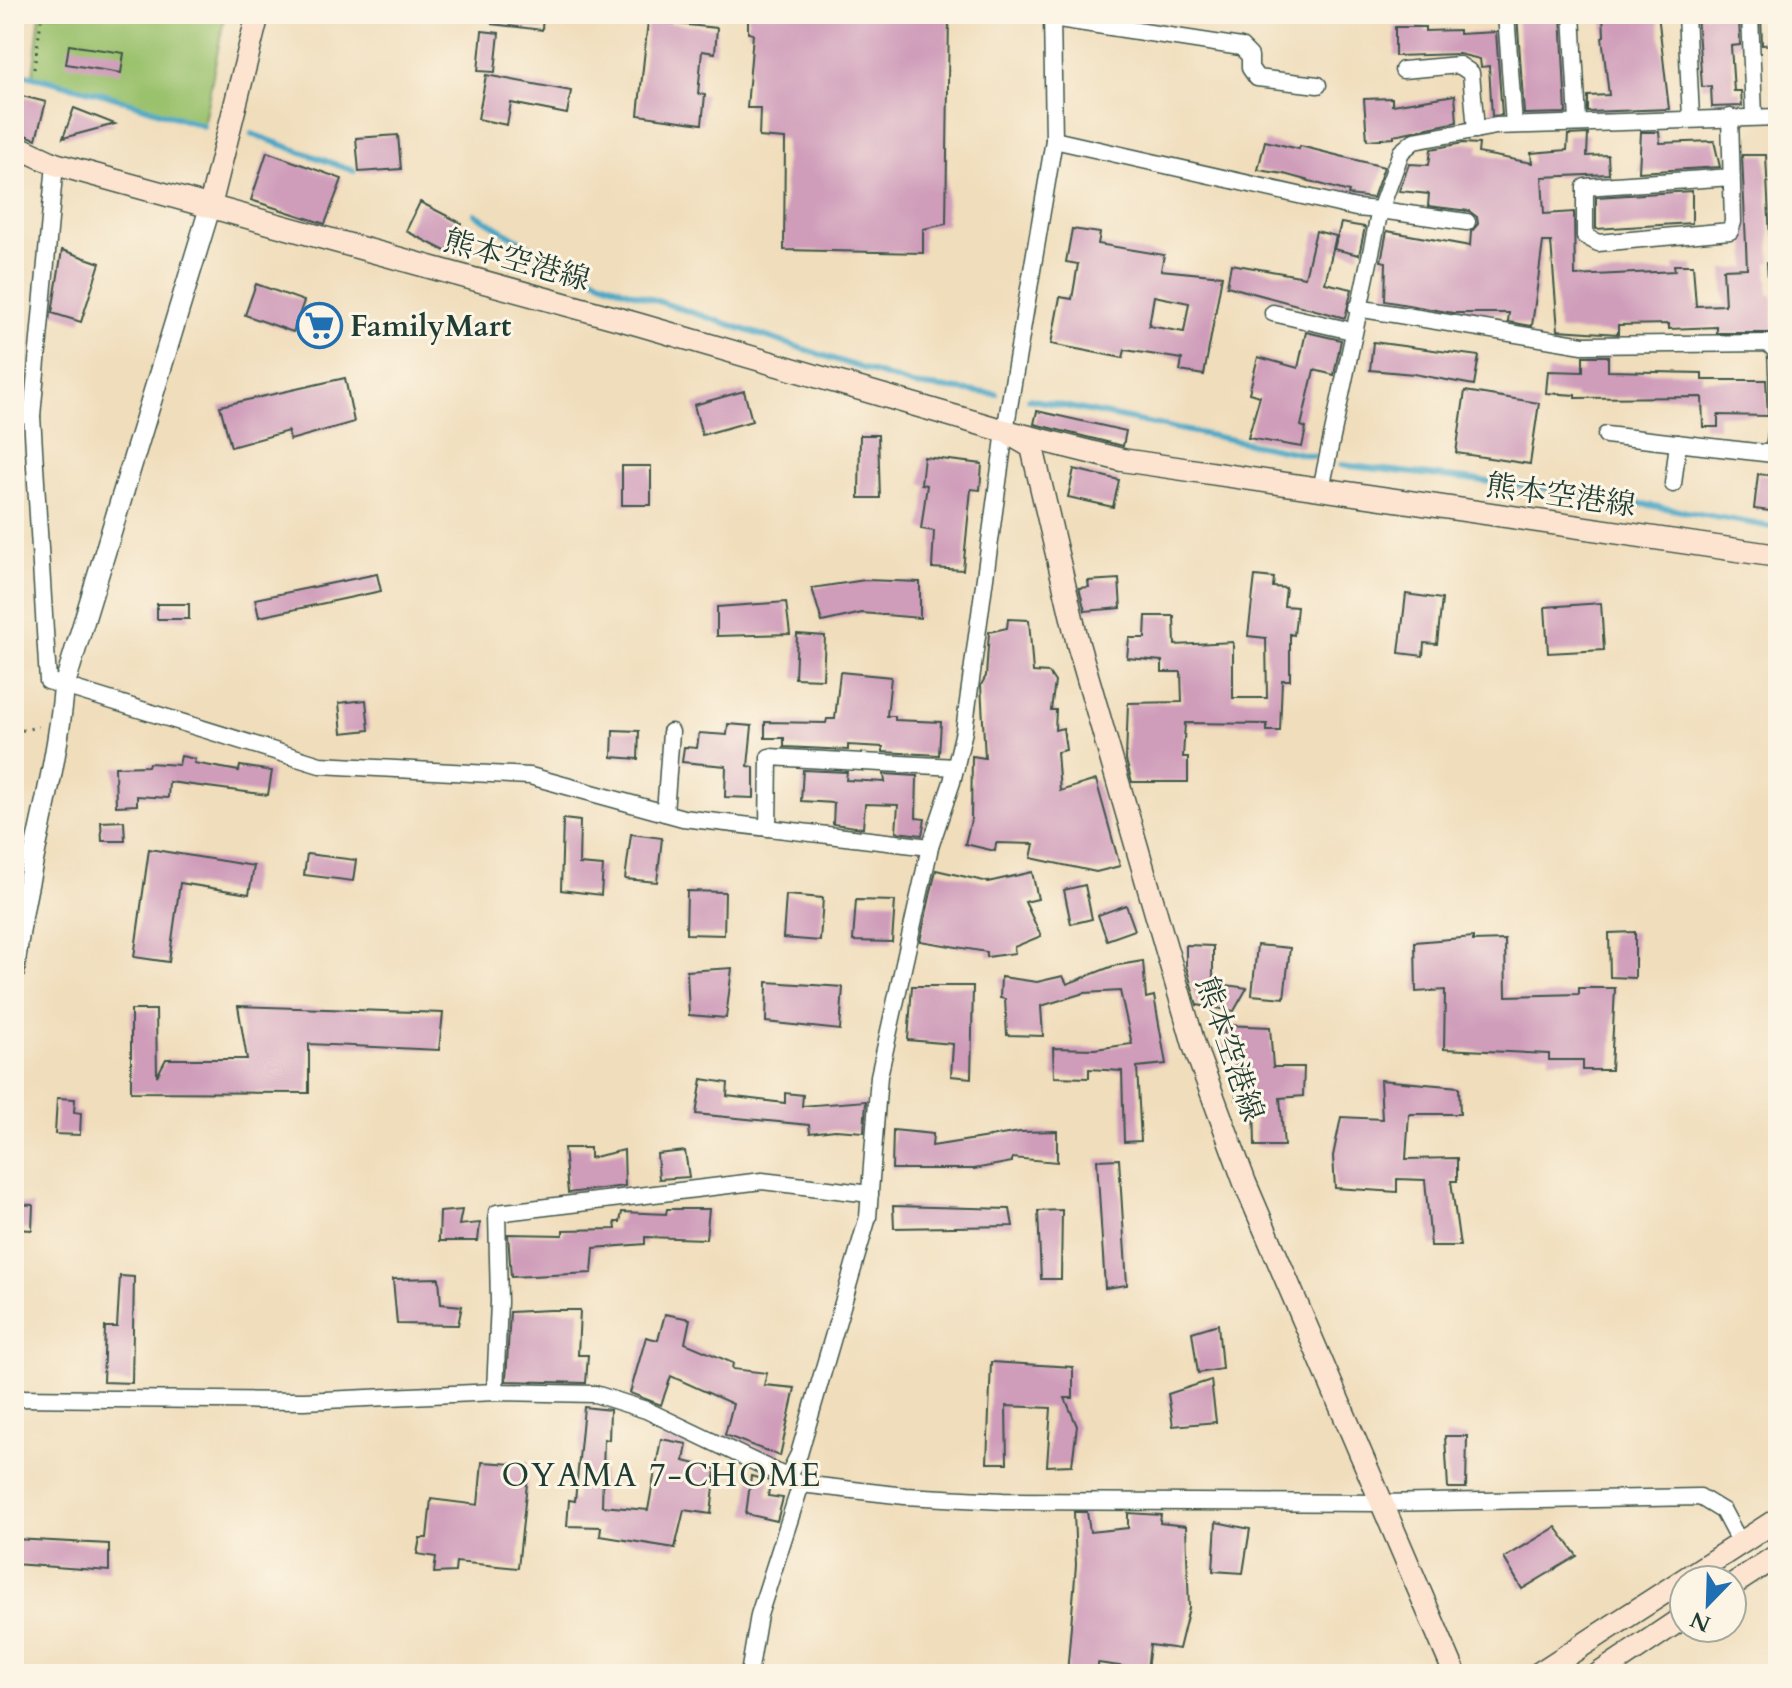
<svg xmlns="http://www.w3.org/2000/svg" width="1792" height="1688" font-family="Cardo,'Noto Serif JP',serif">
	<style>
		.green { fill: #9ac16c; stroke: #5c7f50; stroke-width: 2 }
		.lines { fill: none; stroke-linecap: round; stroke-linejoin: round }
		.stream { stroke: #46a6c5; stroke-width: 6 }
		.building { fill: #cf9cba; fill-rule: evenodd }
		.minor-casing { stroke: #3e5548; stroke-width: 19 }
		.tertiary-casing { stroke: #3e5548; stroke-width: 23 }
		.secondary-casing { stroke: #3e5548; stroke-width: 25 }
		.path { stroke: #3e5548; stroke-width: 3; stroke-dasharray: 2 6; stroke-linecap: butt }
		.minor { stroke: #fff; stroke-width: 16 }
		.tertiary { stroke: #fff; stroke-width: 20 }
		.secondary { stroke: #fde4d0; stroke-width: 22 }
		.labels { text-anchor: middle; stroke-width: 6; stroke-linejoin: round; paint-order: stroke }
		.street-label { font-size: 30px; fill: #1f3d34; stroke: #fcf5e5 }
		.poi-label { font-size: 30px; font-weight: bold; fill: #1f3d34; stroke: #fcf5e5; text-anchor: start }
		.neighbourhood-label { font-size: 32px; letter-spacing: 2px; fill: #1f3d34; stroke: #fcf5e5 }
	</style>
	<rect width="100%" height="100%" fill="#fcf5e5"/>
	<filter id="ink" filterUnits="userSpaceOnUse"><feTurbulence type="fractalNoise" baseFrequency=".0125" numOctaves="2"/><feDisplacementMap in="SourceGraphic" scale="16" xChannelSelector="R" yChannelSelector="G"/><feConvolveMatrix kernelMatrix="1 2 1 2 8 2 1 2 1" color-interpolation-filters="sRGB"/></filter>
	<filter id="wash" filterUnits="userSpaceOnUse"><feTurbulence type="fractalNoise" baseFrequency=".006" numOctaves="4" result="noise"/><feDisplacementMap in="SourceGraphic" scale="32" xChannelSelector="R" yChannelSelector="G"/><feGaussianBlur stdDeviation="1.8" result="paint"/><feColorMatrix in="noise" values="0 0 0 0 0 0 0 0 0 0 0 0 0 0 0 0 0 1.4 0 .05"/><feComposite in="paint" operator="in"/></filter>
	<g filter="url(#wash)">
		<rect width="100%" height="100%" fill="#f0ddbb"/>
		<!-- green -->
		<polygon class="green" points="40,14 225,14 203,126 33,75"/>
		<g class="lines">
			<!-- stream -->
			<g class="stream">
				<polyline points="14,72 107,95 203,126"/>
				<polyline points="252,134 354,171"/>
				<polyline points="475,214 553,261 624,290 913,385 996,394"/>
				<polyline points="1029,399 1313,456"/>
				<polyline points="1341,465 1563,490 1778,528"/>
			</g>
		</g>
		<g id="blocks">
			<!-- building -->
			<g class="building">
				<polygon points="493,14 543,14 542,30 492,24"/>
				<polygon points="748,14 949,14 946,224 923,229 923,253 784,250 785,139 759,137 760,108 747,108 753,34 748,33"/>
				<polygon points="1517,14 1561,14 1566,113 1524,114"/>
				<polygon points="1603,14 1658,14 1669,109 1588,112 1588,96 1609,95 1602,37 1604,36"/>
				<polygon points="1697,14 1739,15 1740,45 1731,46 1734,91 1741,91 1742,106 1712,107 1711,86 1702,87"/>
				<polygon points="1761,14 1778,14 1778,44 1762,45"/>
				<polygon points="648,21 717,28 715,53 702,51 698,94 705,95 702,124 638,115"/>
				<polygon points="1395,27 1425,27 1425,31 1459,30 1459,34 1496,32 1502,115 1492,116 1489,66 1481,67 1480,59 1459,54 1395,56"/>
				<polygon points="482,31 499,33 495,72 478,71"/>
				<polygon points="69,45 124,53 121,73 66,64"/>
				<polygon points="486,75 571,91 567,114 511,103 507,125 478,119"/>
				<polygon points="14,94 46,102 36,139 14,131"/>
				<polygon points="1455,95 1457,122 1394,135 1394,138 1367,140 1364,99 1392,98 1392,105"/>
				<polygon points="74,108 115,124 63,138"/>
				<polygon points="1641,132 1659,132 1660,143 1714,141 1720,167 1639,172"/>
				<polygon points="1588,134 1587,156 1608,155 1609,174 1542,177 1544,214 1574,212 1575,276 1675,271 1674,265 1693,265 1696,306 1725,305 1723,269 1747,268 1742,155 1766,155 1771,262 1767,263 1769,295 1773,294 1773,333 1717,333 1717,327 1669,329 1669,324 1618,325 1618,334 1558,330 1551,242 1543,242 1532,326 1508,322 1509,313 1453,313 1385,301 1386,262 1381,261 1387,231 1470,246 1471,232 1478,224 1477,217 1469,211 1428,206 1429,194 1399,191 1409,164 1429,165 1431,149 1463,143 1479,144 1478,153 1532,163 1531,153 1567,150 1568,135"/>
				<polygon points="398,135 401,169 359,172 356,138"/>
				<polygon points="1265,141 1299,149 1300,146 1384,167 1373,198 1348,195 1349,192 1284,174 1258,170"/>
				<polygon points="267,152 342,179 325,224 251,200"/>
				<polygon points="1692,191 1692,223 1596,229 1596,197"/>
				<polygon points="420,202 461,223 449,253 406,231"/>
				<polygon points="1341,223 1365,227 1359,255 1334,249"/>
				<path d="M1072,229L1100,233L1098,244L1164,255L1161,270L1222,276L1204,375L1180,371L1182,359L1125,350L1123,358L1051,344L1060,297L1072,299L1078,264L1066,262ZM1154,296L1189,303L1184,332L1149,326Z"/>
				<polygon points="1316,231 1336,236 1325,283 1352,289 1345,318 1227,286 1231,264 1305,277"/>
				<polygon points="62,250 100,263 81,322 52,313"/>
				<polygon points="256,284 304,301 293,332 245,315"/>
				<polygon points="1306,332 1341,340 1334,375 1314,370 1301,426 1306,428 1302,447 1248,438 1260,396 1249,393 1258,357 1298,368"/>
				<polygon points="1373,342 1479,356 1474,385 1414,374 1370,370"/>
				<polygon points="1583,356 1608,356 1608,371 1702,373 1702,380 1766,380 1768,416 1718,415 1718,427 1703,427 1702,397 1575,398 1575,395 1546,393 1548,371 1583,372"/>
				<polygon points="345,378 354,422 290,440 288,431 231,447 220,406"/>
				<polygon points="744,391 752,421 702,435 694,405"/>
				<polygon points="1465,391 1539,403 1530,464 1456,453"/>
				<polygon points="1037,411 1126,431 1123,446 1034,424"/>
				<polygon points="860,435 878,435 880,498 859,498"/>
				<polygon points="924,457 982,464 980,490 971,489 963,570 932,568 934,531 921,529 927,485 921,484"/>
				<rect x="622" y="466" width="29" height="39"/>
				<polygon points="1074,469 1119,480 1113,507 1068,497"/>
				<polygon points="1758,474 1778,476 1778,512 1754,509"/>
				<polygon points="377,574 381,591 259,617 255,599"/>
				<polygon points="1255,576 1274,578 1273,587 1286,588 1284,606 1297,607 1294,635 1290,634 1290,680 1282,680 1280,731 1267,731 1267,724 1185,723 1183,757 1188,757 1188,782 1132,782 1126,760 1128,703 1182,702 1181,672 1162,672 1162,661 1127,658 1129,638 1145,638 1146,616 1174,616 1175,645 1233,642 1233,698 1267,698 1266,638 1248,636"/>
				<polygon points="1119,579 1121,608 1085,611 1079,588 1089,587 1088,581"/>
				<polygon points="865,580 920,582 920,618 862,613 822,622 812,588"/>
				<polygon points="1406,594 1442,599 1437,644 1424,643 1423,656 1399,653"/>
				<polygon points="786,602 790,634 717,636 717,607"/>
				<polygon points="1601,603 1604,650 1548,653 1545,607"/>
				<rect x="157" y="604" width="32" height="15"/>
				<polygon points="1008,619 1029,620 1033,672 1049,673 1055,682 1051,710 1056,710 1055,730 1063,728 1066,750 1057,752 1060,791 1096,780 1120,866 1096,872 1031,858 1034,844 996,843 995,851 965,844 971,820 972,756 985,758 981,685 986,676 989,632 1007,628"/>
				<polygon points="797,634 825,636 823,679 795,678"/>
				<polygon points="840,672 891,677 887,716 895,716 895,720 941,722 939,755 883,752 883,747 848,745 848,750 784,747 784,738 765,738 765,722 826,723 827,719 835,719"/>
				<polygon points="366,700 369,730 342,733 339,703"/>
				<polygon points="728,724 752,726 748,766 754,767 754,798 725,797 726,766 682,762 684,747 697,748 699,733 727,735"/>
				<polygon points="613,730 639,731 638,759 612,757"/>
				<polygon points="181,756 195,759 194,763 239,771 240,766 272,771 268,795 169,782 168,798 137,796 137,805 116,806 115,767 148,766 149,763 179,765"/>
				<polygon points="803,770 847,772 846,780 885,782 884,774 917,776 916,818 925,819 922,835 896,832 898,805 865,804 863,828 833,824 834,803 801,801"/>
				<polygon points="563,819 580,821 579,864 603,866 601,895 561,890"/>
				<polygon points="124,821 125,841 102,841 101,822"/>
				<polygon points="631,834 662,838 657,882 625,879"/>
				<polygon points="149,849 254,866 249,894 180,883 169,962 134,957"/>
				<polygon points="307,854 356,860 353,881 304,875"/>
				<polygon points="936,870 988,882 1032,872 1038,899 1025,902 1041,936 1014,947 1015,953 987,957 987,952 920,941"/>
				<polygon points="1085,885 1092,919 1071,924 1064,890"/>
				<polygon points="687,891 725,892 724,935 686,934"/>
				<polygon points="786,895 823,898 820,941 783,938"/>
				<polygon points="856,900 895,901 892,942 853,941"/>
				<polygon points="1126,905 1135,930 1107,940 1098,915"/>
				<polygon points="1635,932 1635,978 1610,977 1609,933"/>
				<polygon points="1473,937 1473,941 1505,940 1506,996 1579,994 1579,988 1615,988 1611,1070 1583,1070 1583,1060 1549,1060 1549,1054 1444,1049 1445,990 1416,992 1415,942"/>
				<polygon points="1186,945 1213,946 1213,983 1247,988 1234,1011 1197,1005 1186,966"/>
				<polygon points="1257,945 1290,948 1284,998 1252,995"/>
				<polygon points="1143,961 1146,998 1154,996 1166,1064 1137,1067 1141,1141 1124,1142 1122,1071 1089,1069 1089,1078 1054,1077 1053,1048 1095,1049 1132,1044 1120,991 1084,993 1041,1006 1043,1036 1007,1035 1005,999 1000,998 1001,977 1037,982 1063,976 1067,984 1113,966"/>
				<polygon points="732,968 726,1018 689,1015 687,971"/>
				<polygon points="767,982 843,987 840,1030 766,1022"/>
				<polygon points="912,986 973,986 971,1078 951,1076 953,1044 908,1040"/>
				<polygon points="238,1006 443,1013 439,1050 309,1044 309,1093 131,1092 131,1010 156,1010 157,1076 166,1059 247,1059"/>
				<polygon points="1225,1025 1270,1027 1273,1067 1304,1067 1303,1096 1280,1098 1284,1146 1255,1146 1254,1100 1236,1100 1237,1053 1223,1052"/>
				<polygon points="702,1079 728,1083 727,1096 785,1103 785,1093 803,1095 802,1106 866,1101 864,1132 835,1130 810,1133 809,1125 696,1114"/>
				<polygon points="1380,1080 1459,1087 1460,1114 1409,1114 1406,1159 1457,1158 1457,1181 1451,1181 1460,1246 1431,1246 1425,1180 1397,1179 1397,1192 1335,1188 1333,1156 1341,1117 1382,1119"/>
				<polygon points="57,1098 75,1099 74,1112 81,1113 80,1135 55,1134"/>
				<polygon points="893,1130 933,1134 932,1146 1020,1132 1057,1131 1057,1162 1012,1158 1012,1162 974,1169 892,1169"/>
				<polygon points="564,1148 590,1148 590,1158 624,1150 625,1186 568,1193"/>
				<polygon points="685,1151 689,1177 659,1179 657,1154"/>
				<polygon points="1119,1159 1127,1285 1105,1288 1097,1160"/>
				<polygon points="15,1204 33,1205 32,1230 14,1229"/>
				<polygon points="893,1206 1010,1209 1013,1226 894,1228"/>
				<polygon points="667,1209 709,1209 706,1239 645,1237 645,1244 594,1248 592,1273 511,1277 508,1234 563,1235 563,1230 616,1229 615,1222 620,1222 622,1212 666,1214"/>
				<polygon points="462,1210 459,1225 480,1223 478,1241 439,1241 440,1212"/>
				<polygon points="1062,1210 1061,1279 1041,1279 1038,1211"/>
				<polygon points="120,1276 134,1277 132,1383 103,1382 105,1327 117,1327"/>
				<polygon points="439,1278 441,1304 462,1306 458,1325 397,1324 393,1279"/>
				<polygon points="550,1310 580,1310 578,1355 588,1355 586,1383 506,1381 510,1312"/>
				<polygon points="665,1314 690,1319 685,1343 733,1363 732,1369 767,1373 764,1385 795,1388 780,1456 725,1435 733,1404 671,1376 661,1405 630,1393 646,1337 658,1340"/>
				<polygon points="1218,1324 1222,1369 1198,1373 1192,1332"/>
				<polygon points="991,1362 1073,1367 1073,1398 1065,1398 1077,1426 1072,1465 1047,1466 1051,1408 1006,1406 1007,1463 987,1463"/>
				<polygon points="1211,1380 1216,1422 1173,1426 1168,1394"/>
				<polygon points="584,1407 610,1410 609,1440 604,1439 602,1506 648,1510 661,1439 687,1444 684,1461 716,1469 711,1514 684,1510 675,1548 600,1536 601,1527 567,1526 569,1500 575,1501"/>
				<polygon points="1445,1436 1467,1436 1466,1488 1448,1488"/>
				<polygon points="482,1462 529,1465 518,1568 456,1562 455,1572 434,1573 436,1557 417,1554 420,1538 427,1538 431,1499 478,1505"/>
				<polygon points="751,1476 770,1481 768,1496 783,1498 777,1521 746,1514"/>
				<polygon points="1074,1512 1087,1512 1090,1532 1128,1528 1128,1513 1161,1515 1160,1523 1186,1526 1189,1608 1179,1649 1150,1645 1147,1670 1098,1663 1098,1674 1067,1674 1076,1565"/>
				<polygon points="1216,1522 1250,1529 1243,1573 1213,1571"/>
				<polygon points="1556,1527 1577,1556 1522,1589 1504,1558"/>
				<polygon points="14,1539 109,1544 109,1571 14,1564"/>
			</g>
		</g>
	</g>
	<g filter="url(#ink)">
		<use href="#blocks" fill-opacity="0" stroke="#3e5548" stroke-width="2"/>
		<g class="lines">
			<defs>
				<g id="minor">
					<polyline points="1506,14 1514,125"/>
					<polyline points="1572,14 1578,122"/>
					<polyline points="1686,14 1691,118"/>
					<polyline points="1750,14 1754,116"/>
					<polyline points="1052,18 1241,47 1250,56 1250,68 1257,78 1318,85"/>
					<polyline points="1403,70 1459,65 1471,73 1476,130"/>
					<polyline points="1730,117 1733,222 1730,231 1598,243 1585,236 1585,187 1732,177"/>
					<polyline points="1054,140 1356,208 1380,210 1401,152 1414,141 1496,126 1778,117"/>
					<polyline points="55,164 32,416 48,681 320,765 530,776 683,818 930,847"/>
					<polyline points="1357,308 1583,345 1768,343 1776,351 1778,393"/>
					<polyline points="1273,313 1352,331"/>
					<polyline points="14,414 32,416"/>
					<polyline points="1606,435 1773,454 1778,421"/>
					<polyline points="1673,484 1678,443"/>
					<polyline points="1321,489 1380,210 1467,222"/>
					<polyline points="665,813 671,732"/>
					<polyline points="768,828 769,757 956,767"/>
					<polyline points="495,1392 499,1302 497,1213 762,1181 870,1194"/>
					<polyline points="14,1398 304,1401 495,1392 595,1394 646,1410 801,1484 905,1496 1003,1501 1380,1503 1700,1497 1723,1511 1740,1543"/>
					<polyline points="788,1476 799,1454 868,1217 879,1076 930,847 952,782 964,731 1005,431 1054,140 1052,14"/>
					<polyline points="749,1674 759,1615 801,1484"/>
				</g>
				<path id="tertiary" d="M14,972C24,876 56,783 64,687L208,214"/>
				<g id="secondary">
					<polyline points="14,145 55,164 637,324 1005,431 1122,460 1778,556"/>
					<polyline points="210,206 258,14"/>
					<polyline points="1013,436 1032,447 1078,644 1195,1048 1245,1183 1455,1674"/>
					<polyline points="1732,1585 1778,1555"/>
					<polyline points="1538,1674 1778,1519"/>
					<polyline points="1599,1674 1684,1617"/>
				</g>
			</defs>
			<!-- minor casing -->
			<use href="#minor" class="minor-casing"/>
			<!-- tertiary casing -->
			<use href="#tertiary" class="tertiary-casing"/>
			<!-- secondary casing -->
			<use href="#secondary" class="secondary-casing"/>
			<!-- path -->
			<g class="path">
				<polyline points="34,69 42,14"/>
				<polyline points="14,732 38,727"/>
			</g>
			<!-- minor -->
			<use href="#minor" class="minor"/>
			<!-- tertiary -->
			<use href="#tertiary" class="tertiary"/>
			<!-- secondary -->
			<use href="#secondary" class="secondary"/>
		</g>
	</g>
	<!-- icons -->
	<defs>
		<symbol id="supermarket-ring" viewBox="-11 -11 22 22"><circle r="9.5" fill="#fcf5e5" stroke="#1f6fb2" stroke-width="1.5"/><path d="M-6-5.5h2.5l.6 2H6L4.5 2H-2.5L-4.4-4H-6ZM-1.5 3.2a1.3 1.3 0 1 0 .1 0ZM3 3.2a1.3 1.3 0 1 0 .1 0Z" fill="#1f6fb2"/></symbol>
	</defs>
	<g fill-rule="evenodd">
		<use href="#supermarket-ring" x="294" y="300" width="51" height="51"/>
	</g>
	<g class="labels">
		<!-- street labels -->
		<g class="street-label">
			<text transform="translate(517 260) rotate(16)" y="10">熊本空港線</text>
			<text transform="translate(1561 495) rotate(8)" y="10">熊本空港線</text>
			<text transform="translate(1230 1049) rotate(71)" y="10">熊本空港線</text>
		</g>
		<!-- poi labels -->
		<g class="poi-label">
			<text x="350" y="336">FamilyMart</text>
		</g>
		<!-- neighbourhood labels -->
		<g class="neighbourhood-label">
			<text x="662" y="1486">OYAMA 7-CHOME</text>
		</g>
	</g>
	<!-- margin -->
	<rect width="1792" height="1688" fill="none" stroke="#fcf5e5" stroke-width="48"/>
	<!-- north arrow -->
	<g transform="translate(1708 1604) rotate(203)"><circle r="38" fill="#fcf5e5" stroke="#a4ab9e" stroke-width="2"/>
	<path d="M0-6L14 30L0 20L-14 30Z" fill="#1f6fb2"/>
	<text y="-12" font-size="22" font-weight="bold" text-anchor="middle" fill="#1f3d34">N</text>
	</g>
</svg>
